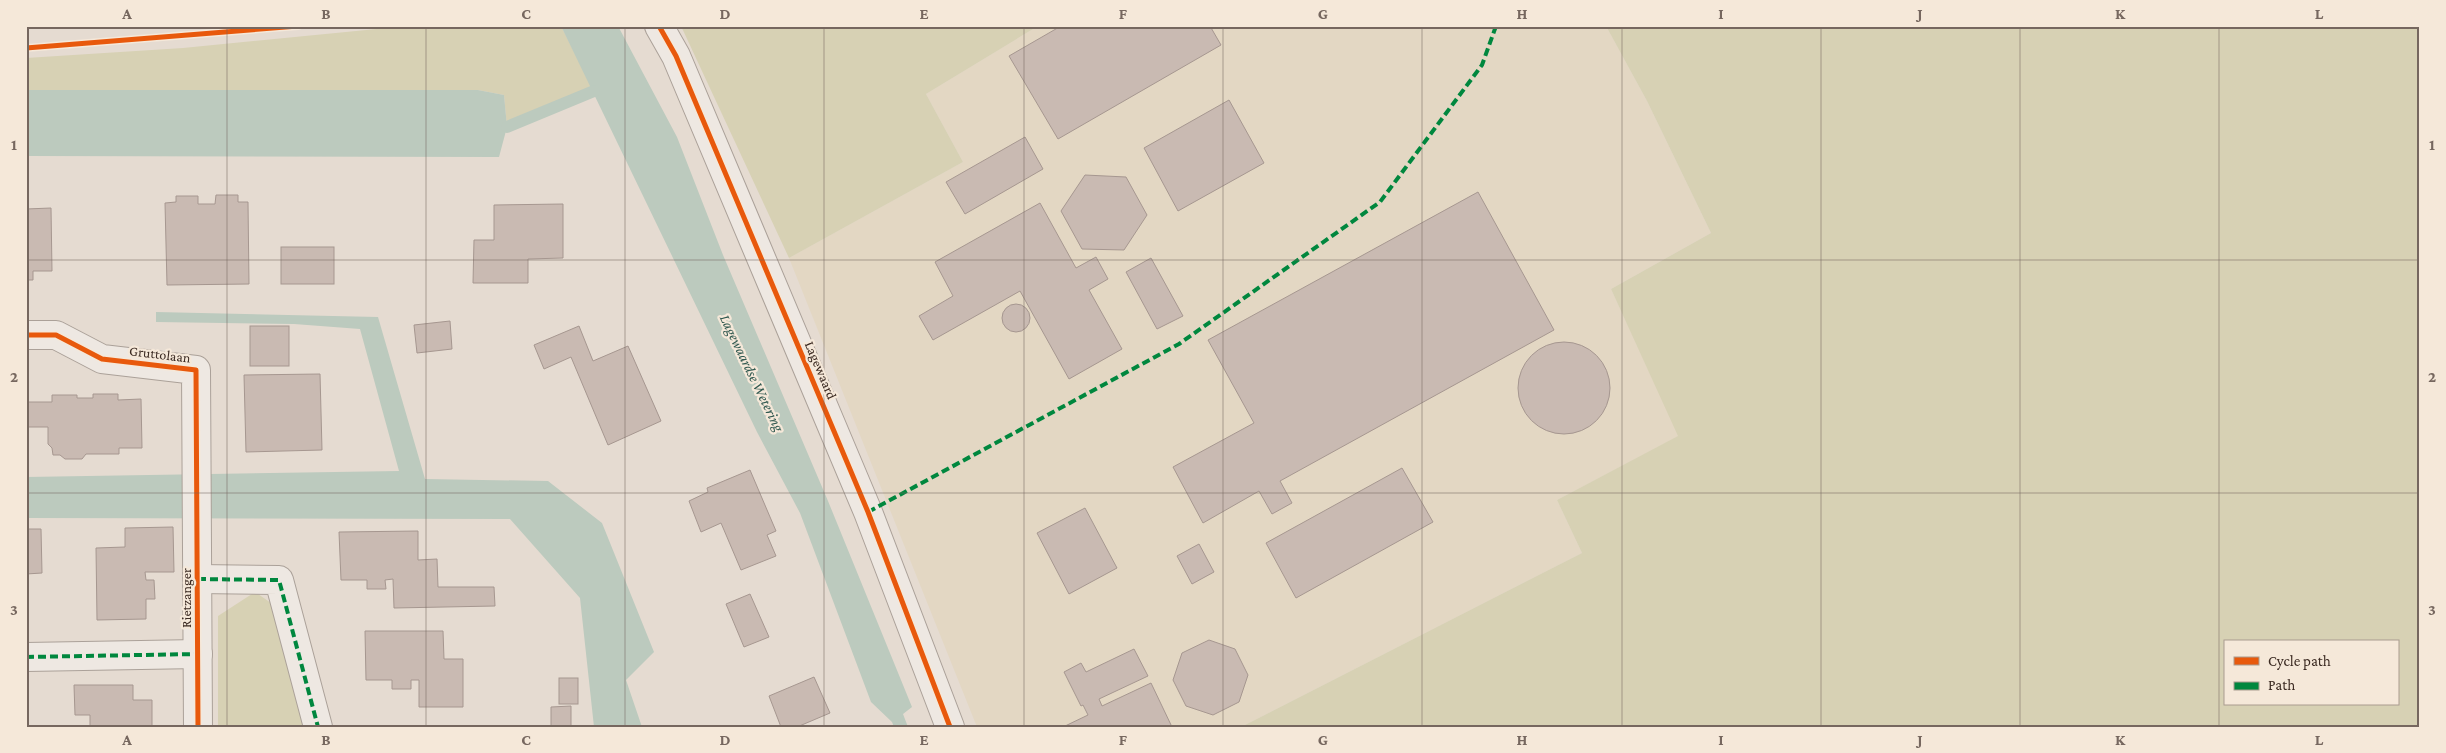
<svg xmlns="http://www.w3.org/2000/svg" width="2446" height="753" font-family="'Crimson Pro',serif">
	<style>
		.farmland { fill: #e3d7c3 }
		.green { fill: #d7d1b4; fill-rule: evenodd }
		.water { fill: #bccabe }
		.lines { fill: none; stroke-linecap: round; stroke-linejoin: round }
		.stream { stroke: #bccabe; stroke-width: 12 }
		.building { fill: #c9bab2; stroke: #a69790 }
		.minor-casing { stroke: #aba199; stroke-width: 30 }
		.minor { stroke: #eee8e2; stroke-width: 28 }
		.quiet { stroke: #00873e; stroke-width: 4; stroke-dasharray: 8 4; stroke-linecap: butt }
		.cycleway-casing { stroke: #f5e8d9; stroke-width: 8 }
		.cycleway { stroke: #e8590c; stroke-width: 5 }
		.grid { fill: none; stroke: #76675f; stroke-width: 1; stroke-opacity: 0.55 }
		.labels { text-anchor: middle; stroke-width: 4.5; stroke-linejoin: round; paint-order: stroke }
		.street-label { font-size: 14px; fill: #3a2921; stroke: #f5e8d9 }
		.water-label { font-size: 15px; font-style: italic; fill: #315950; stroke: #f5e8d9 }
		.neatline { fill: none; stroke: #76675f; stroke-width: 2 }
		.grid-label { font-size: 16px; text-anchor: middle; font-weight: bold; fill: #76675f }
	</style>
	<rect width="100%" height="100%" fill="#e5dbd1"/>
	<!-- farmland -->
	<polygon class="farmland" points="1038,26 1606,26 1647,101 1711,233 1611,289 1679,436 1557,500 1582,553 1241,727 977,727 789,258 963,162 926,94"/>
	<!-- green -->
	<g class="green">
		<polygon points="407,26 561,26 594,91 507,127 504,95 478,90 26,90 26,58 183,48"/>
		<polygon points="681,26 846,26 848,28 851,26 1038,26 926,94 963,162 789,258"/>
		<path d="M1606,26H2420V727H1241L1582,553L1557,500L1678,436L1611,289L1711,233L1647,101ZM2225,642H2397V704H2225Z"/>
		<polygon points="255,592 274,605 309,727 218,727 218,616"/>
	</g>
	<!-- water -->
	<g class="water">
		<polygon points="561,26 618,26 677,137 723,255 828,501 912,707 903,714 908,727 894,727 892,722 871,702 800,513 757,432"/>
		<polygon points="26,90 478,90 504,95 507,127 499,157 26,156"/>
		<polygon points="156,312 378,317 425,479 548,481 602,523 654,652 626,680 642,727 594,727 580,598 510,519 26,518 26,477 399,471 360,329 294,324 156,322"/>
	</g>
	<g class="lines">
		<!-- stream -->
		<polyline class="stream" points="507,127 594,91"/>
	</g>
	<!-- building -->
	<g class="building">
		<polygon points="1061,26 1210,26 1221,45 1058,139 1009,56"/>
		<polygon points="1229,100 1264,163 1178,211 1144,148"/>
		<polygon points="1025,137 1043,169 965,214 946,182"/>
		<polygon points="1085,175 1126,177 1147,215 1124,250 1082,249 1061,211"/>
		<polygon points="1478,192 1554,330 1280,481 1292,503 1272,514 1259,491 1203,523 1173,467 1254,423 1208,340"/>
		<polygon points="216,195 238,195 238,202 248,202 249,284 167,285 165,203 176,202 176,196 198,196 198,204 215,204"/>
		<polygon points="1040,203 1076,268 1096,257 1108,279 1089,290 1122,349 1069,379 1020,291 933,340 919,316 953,296 935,262"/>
		<polygon points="563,204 563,258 528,259 528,283 473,283 474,240 494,240 494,205"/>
		<polygon points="51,208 52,271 33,271 33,280 26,280 26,209"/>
		<rect x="281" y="247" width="53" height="37"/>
		<polygon points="1151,258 1183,316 1157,329 1126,272"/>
		<circle cx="1016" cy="318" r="14"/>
		<polygon points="450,321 452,349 417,353 414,325"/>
		<rect x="250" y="326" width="39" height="40"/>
		<polygon points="579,326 593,361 628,346 661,421 608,445 571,357 544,369 534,345"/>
		<circle cx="1564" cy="388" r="46"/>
		<polygon points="320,374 322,450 246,452 244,375"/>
		<polygon points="93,394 118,394 118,400 141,399 142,448 119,448 119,454 86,454 82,459 65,459 60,455 53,455 52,448 48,444 48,427 26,427 26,402 52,402 52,395 77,395 77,398 93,398"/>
		<polygon points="1402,468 1433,522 1296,598 1266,543"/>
		<polygon points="750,470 776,531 767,535 776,556 741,570 721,523 701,532 689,501 708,492 707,488"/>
		<polygon points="1085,508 1117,568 1069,594 1037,533"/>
		<polygon points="173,527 174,572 145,572 146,580 154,580 155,599 146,599 146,619 97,620 96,548 125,547 125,528"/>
		<polygon points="26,529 41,529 42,573 26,574"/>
		<polygon points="418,531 418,560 437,559 438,587 494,587 495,606 394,608 393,579 385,580 386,589 367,589 367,580 341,580 339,532"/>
		<polygon points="1199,544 1214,572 1192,584 1177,556"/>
		<polygon points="750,594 769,637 744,647 726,604"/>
		<polygon points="365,631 443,631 444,659 463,659 463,707 419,707 419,680 411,680 411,689 392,689 392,680 366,680"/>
		<polygon points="1209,640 1235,649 1248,675 1239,702 1213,715 1186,706 1173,680 1182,653"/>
		<polygon points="1134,649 1148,676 1099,699 1102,706 1151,683 1172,727 1063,727 1088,715 1083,705 1081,706 1064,672 1081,663 1086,672"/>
		<polygon points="814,677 830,713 797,727 781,727 769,696"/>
		<rect x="559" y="678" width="19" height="26"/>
		<polygon points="74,685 133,685 133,700 152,700 152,727 90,727 90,715 75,715"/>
		<polygon points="571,706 571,727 551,727 551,707"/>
	</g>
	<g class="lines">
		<defs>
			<g id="minor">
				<polyline points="659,26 676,56 868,512 950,727"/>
				<polyline points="26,335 56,335 102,359 196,370 198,727"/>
				<polyline points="198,579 279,580 318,727"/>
				<polyline points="26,657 198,654"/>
			</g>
		</defs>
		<!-- minor casing -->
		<use href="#minor" class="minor-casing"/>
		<!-- minor -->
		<use href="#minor" class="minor"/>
		<!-- quiet -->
		<g class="quiet">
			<polyline points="868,512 1179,344 1380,202 1482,65 1496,26"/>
			<polyline points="198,579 279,580 318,727"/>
			<polyline points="26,657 198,654"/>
		</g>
		<defs>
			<g id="cycleway">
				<polyline points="659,26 676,56 868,512 950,727"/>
				<polyline points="26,48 298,26"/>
				<polyline points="26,335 56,335 102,359 196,370 198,727"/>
			</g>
		</defs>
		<!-- cycleway casing -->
		<use href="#cycleway" class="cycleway-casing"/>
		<!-- cycleway -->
		<use href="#cycleway" class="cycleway"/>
	</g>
	<!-- grid -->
	<path class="grid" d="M227,26V727M426,26V727M625,26V727M824,26V727M1024,26V727M1223,26V727M1422,26V727M1622,26V727M1821,26V727M2020,26V727M2219,26V727M26,260H2420M26,493H2420"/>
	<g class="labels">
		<!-- street labels -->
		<g class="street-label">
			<text transform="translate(160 354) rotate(7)" y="5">Gruttolaan</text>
			<text transform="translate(821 370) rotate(67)" y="5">Lagewaard</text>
			<text transform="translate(186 598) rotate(-90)" y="5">Rietzanger</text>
		</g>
		<!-- water labels -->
		<g class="water-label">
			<text transform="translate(752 373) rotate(64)" y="5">Lagewaardse Wetering</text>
		</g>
	</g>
	<!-- border -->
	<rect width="2446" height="753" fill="none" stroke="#f5e8d9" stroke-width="55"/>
	<!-- legend -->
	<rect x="2224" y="640" width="175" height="65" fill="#f5e8d9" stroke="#aa9c8f"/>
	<rect x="2234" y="657" width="25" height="8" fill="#e8590c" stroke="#aa9c8f"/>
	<text x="2268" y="666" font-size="15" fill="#3a2921">Cycle path</text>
	<rect x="2234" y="682" width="25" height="8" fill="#00873e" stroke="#aa9c8f"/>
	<text x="2268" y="690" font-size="15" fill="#3a2921">Path</text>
	<rect x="28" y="28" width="2390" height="698" class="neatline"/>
	<g class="grid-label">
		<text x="127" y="19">A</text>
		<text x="326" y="19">B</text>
		<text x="526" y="19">C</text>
		<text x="725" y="19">D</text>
		<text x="924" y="19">E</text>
		<text x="1123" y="19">F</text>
		<text x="1323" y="19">G</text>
		<text x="1522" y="19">H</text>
		<text x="1721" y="19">I</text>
		<text x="1920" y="19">J</text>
		<text x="2120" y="19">K</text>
		<text x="2319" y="19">L</text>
		<text x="14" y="150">1</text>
		<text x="2432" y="150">1</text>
		<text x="14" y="382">2</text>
		<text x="2432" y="382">2</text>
		<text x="14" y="615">3</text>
		<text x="2432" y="615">3</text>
		<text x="127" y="745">A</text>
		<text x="326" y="745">B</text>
		<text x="526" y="745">C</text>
		<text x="725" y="745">D</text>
		<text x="924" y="745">E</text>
		<text x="1123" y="745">F</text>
		<text x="1323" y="745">G</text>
		<text x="1522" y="745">H</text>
		<text x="1721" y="745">I</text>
		<text x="1920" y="745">J</text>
		<text x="2120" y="745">K</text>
		<text x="2319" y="745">L</text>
	</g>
</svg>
